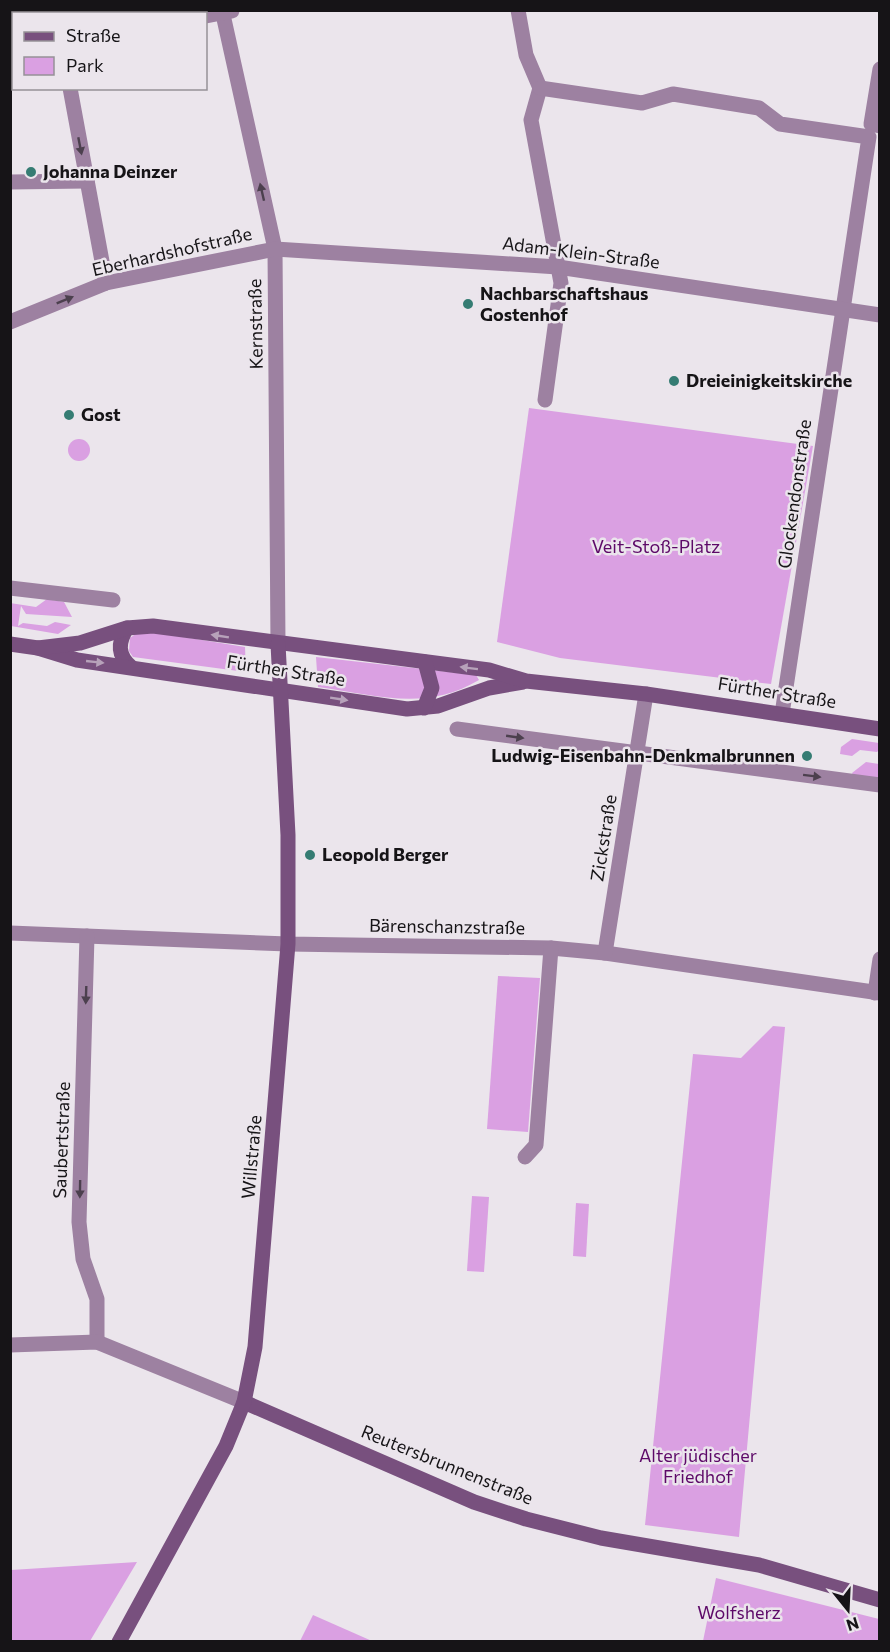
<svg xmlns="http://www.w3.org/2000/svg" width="890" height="1652" font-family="Commissioner,sans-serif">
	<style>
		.green { fill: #daa0e2 }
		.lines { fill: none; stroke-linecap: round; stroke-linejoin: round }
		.street { stroke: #9d81a1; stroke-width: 15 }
		.secondary { stroke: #78507e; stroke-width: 15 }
		.oneway { fill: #4c404e }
		.oneway2 { fill: #b7a2ba }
		.poi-dot { fill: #357c73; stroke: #ebe5ec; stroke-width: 2 }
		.labels { text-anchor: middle; stroke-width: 5; stroke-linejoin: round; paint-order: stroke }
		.poi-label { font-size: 18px; font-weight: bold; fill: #161417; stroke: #ebe5ec; text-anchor: start }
		.street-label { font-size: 18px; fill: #161417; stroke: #ebe5ec }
		.park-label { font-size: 18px; fill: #5d0968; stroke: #ebe5ec }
	</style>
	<rect width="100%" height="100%" fill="#ebe5ec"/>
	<!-- green -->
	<g class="green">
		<polygon points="529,408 813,446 771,684 560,658 497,642"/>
		<circle cx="79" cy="450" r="11"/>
		<polygon points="47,599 64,602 72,617 26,614 21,606 18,626 23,623 47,626 55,622 71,625 58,634 11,626 10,603 36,607"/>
		<polygon points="153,632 245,647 246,672 133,657 129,651 130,638 137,633"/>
		<path d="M316,657L476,675L479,680C425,712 377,695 318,687Z"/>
		<polygon points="852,739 879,743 879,750 877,752 860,750 852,756 840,754 841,747"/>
		<polygon points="866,762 879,764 879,780 854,777 852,773"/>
		<polygon points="498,976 540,978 528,1132 487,1129"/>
		<polygon points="773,1026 785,1027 739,1537 645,1525 693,1054 741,1058"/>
		<polygon points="472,1196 489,1197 484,1272 467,1271"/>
		<polygon points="576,1203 589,1204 586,1257 573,1256"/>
		<polygon points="137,1562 90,1641 11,1641 11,1570"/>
		<polygon points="716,1578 879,1619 879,1641 703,1641"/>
		<polygon points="313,1615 372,1641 300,1641"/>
	</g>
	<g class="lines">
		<!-- street -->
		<g class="street">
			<polyline points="55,10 55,14"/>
			<polyline points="222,10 275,249 278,644"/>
			<polyline points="518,10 526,55 540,88 531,120 561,283 545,400"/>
			<polyline points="206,16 232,11"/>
			<polyline points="880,69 871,124 880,126"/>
			<polyline points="70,88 106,283"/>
			<polyline points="540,88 642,103 673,94 759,108 780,124 869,137 782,714"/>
			<polyline points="10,182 87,181"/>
			<polyline points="10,322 106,283 275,249 558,267 880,315"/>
			<polyline points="10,588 113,600"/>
			<polyline points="457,729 880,785"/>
			<polyline points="10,933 288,944 551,948 605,953 880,993"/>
			<polyline points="87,936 79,1222 83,1259 97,1299 97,1342"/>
			<polyline points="605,953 646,694"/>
			<polyline points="875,993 880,959"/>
			<polyline points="525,1157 536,1145 551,948"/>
			<polyline points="10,1345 97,1342 244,1402"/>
		</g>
		<!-- secondary -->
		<g class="secondary">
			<path d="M127,628C118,642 117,655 131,667"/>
			<polyline points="10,644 38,648 77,660 407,709 438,706 489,688 523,682"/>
			<polyline points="38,648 80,643 127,628 153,626 489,670 526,681 646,694 880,729"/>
			<polyline points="424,708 432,688 425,662"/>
			<polyline points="244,1402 474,1502 526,1519 601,1538 759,1565 880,1600"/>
			<polyline points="119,1642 226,1446 244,1402 255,1347 288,944 288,835 278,644"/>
		</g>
	</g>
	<!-- one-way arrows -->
	<defs><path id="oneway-solid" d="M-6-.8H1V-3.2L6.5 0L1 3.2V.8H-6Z" transform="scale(1.5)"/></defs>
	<g class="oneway">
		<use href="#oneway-solid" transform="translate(80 146) rotate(79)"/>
		<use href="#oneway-solid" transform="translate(262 192) rotate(-103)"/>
		<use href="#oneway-solid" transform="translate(65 300) rotate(-22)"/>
		<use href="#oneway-solid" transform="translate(515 737) rotate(8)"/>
		<use href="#oneway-solid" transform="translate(812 776) rotate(7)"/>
		<use href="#oneway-solid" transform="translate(86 995) rotate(92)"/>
		<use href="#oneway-solid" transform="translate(80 1189) rotate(91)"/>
	</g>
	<g class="oneway2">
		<use href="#oneway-solid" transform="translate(220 636) rotate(-171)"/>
		<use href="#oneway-solid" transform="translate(95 662) rotate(6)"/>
		<use href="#oneway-solid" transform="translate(469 668) rotate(-173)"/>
		<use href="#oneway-solid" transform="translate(339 699) rotate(9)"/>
	</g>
	<!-- markers -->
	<g class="poi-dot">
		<circle cx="31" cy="172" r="6"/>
		<circle cx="468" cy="304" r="6"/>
		<circle cx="674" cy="381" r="6"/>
		<circle cx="69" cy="415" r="6"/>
		<circle cx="807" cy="756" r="6"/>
		<circle cx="310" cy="855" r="6"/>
	</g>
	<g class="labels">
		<!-- poi labels -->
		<g class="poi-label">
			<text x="43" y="178">Johanna Deinzer</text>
			<text x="480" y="300">Nachbarschaftshaus<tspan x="480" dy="21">Gostenhof</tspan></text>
			<text x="686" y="387">Dreieinigkeitskirche</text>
			<text x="81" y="421">Gost</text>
			<text x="795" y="762" text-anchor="end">Ludwig-Eisenbahn-Denkmalbrunnen</text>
			<text x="322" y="861">Leopold Berger</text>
		</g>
		<!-- street labels -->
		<g class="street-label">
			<text transform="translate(172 252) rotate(-13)" y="6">Eberhardshofstraße</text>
			<text transform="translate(581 253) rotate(7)" y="6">Adam-Klein-Straße</text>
			<text transform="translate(256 324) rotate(-91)" y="6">Kernstraße</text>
			<text transform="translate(795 494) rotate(-82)" y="6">Glockendonstraße</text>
			<text transform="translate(286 671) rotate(9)" y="6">Fürther Straße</text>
			<text transform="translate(777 693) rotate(9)" y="6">Fürther Straße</text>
			<text transform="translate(604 838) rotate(-81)" y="6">Zickstraße</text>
			<text transform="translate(447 927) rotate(1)" y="6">Bärenschanzstraße</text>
			<text transform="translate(62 1140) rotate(-88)" y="6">Saubertstraße</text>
			<text transform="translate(252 1157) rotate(-85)" y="6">Willstraße</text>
			<text transform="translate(447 1465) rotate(22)" y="6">Reutersbrunnenstraße</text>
		</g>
		<!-- park labels -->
		<g class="park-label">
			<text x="656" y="553">Veit-Stoß-Platz</text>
			<text x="698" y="1462">Alter jüdischer<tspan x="698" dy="21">Friedhof</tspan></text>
			<text x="739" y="1619">Wolfsherz</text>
		</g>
	</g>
	<!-- border -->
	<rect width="890" height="1652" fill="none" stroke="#161417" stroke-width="24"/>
	<!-- legend -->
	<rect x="12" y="12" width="195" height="78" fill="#ebe5ec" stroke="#969197" stroke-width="1.5"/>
	<rect x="24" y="32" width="30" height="9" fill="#78507e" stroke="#969197" stroke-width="1.5"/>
	<text x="66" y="42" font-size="18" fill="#161417">Straße</text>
	<rect x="24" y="57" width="30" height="18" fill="#daa0e2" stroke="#969197" stroke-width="1.5"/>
	<text x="66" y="72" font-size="18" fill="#161417">Park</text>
	<!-- north arrow -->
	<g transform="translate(848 1610) rotate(162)" stroke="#ebe5ec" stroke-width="4.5" paint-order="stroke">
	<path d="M0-4.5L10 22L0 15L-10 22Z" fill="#161417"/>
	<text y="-9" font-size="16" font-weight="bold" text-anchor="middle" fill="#161417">N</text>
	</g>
</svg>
